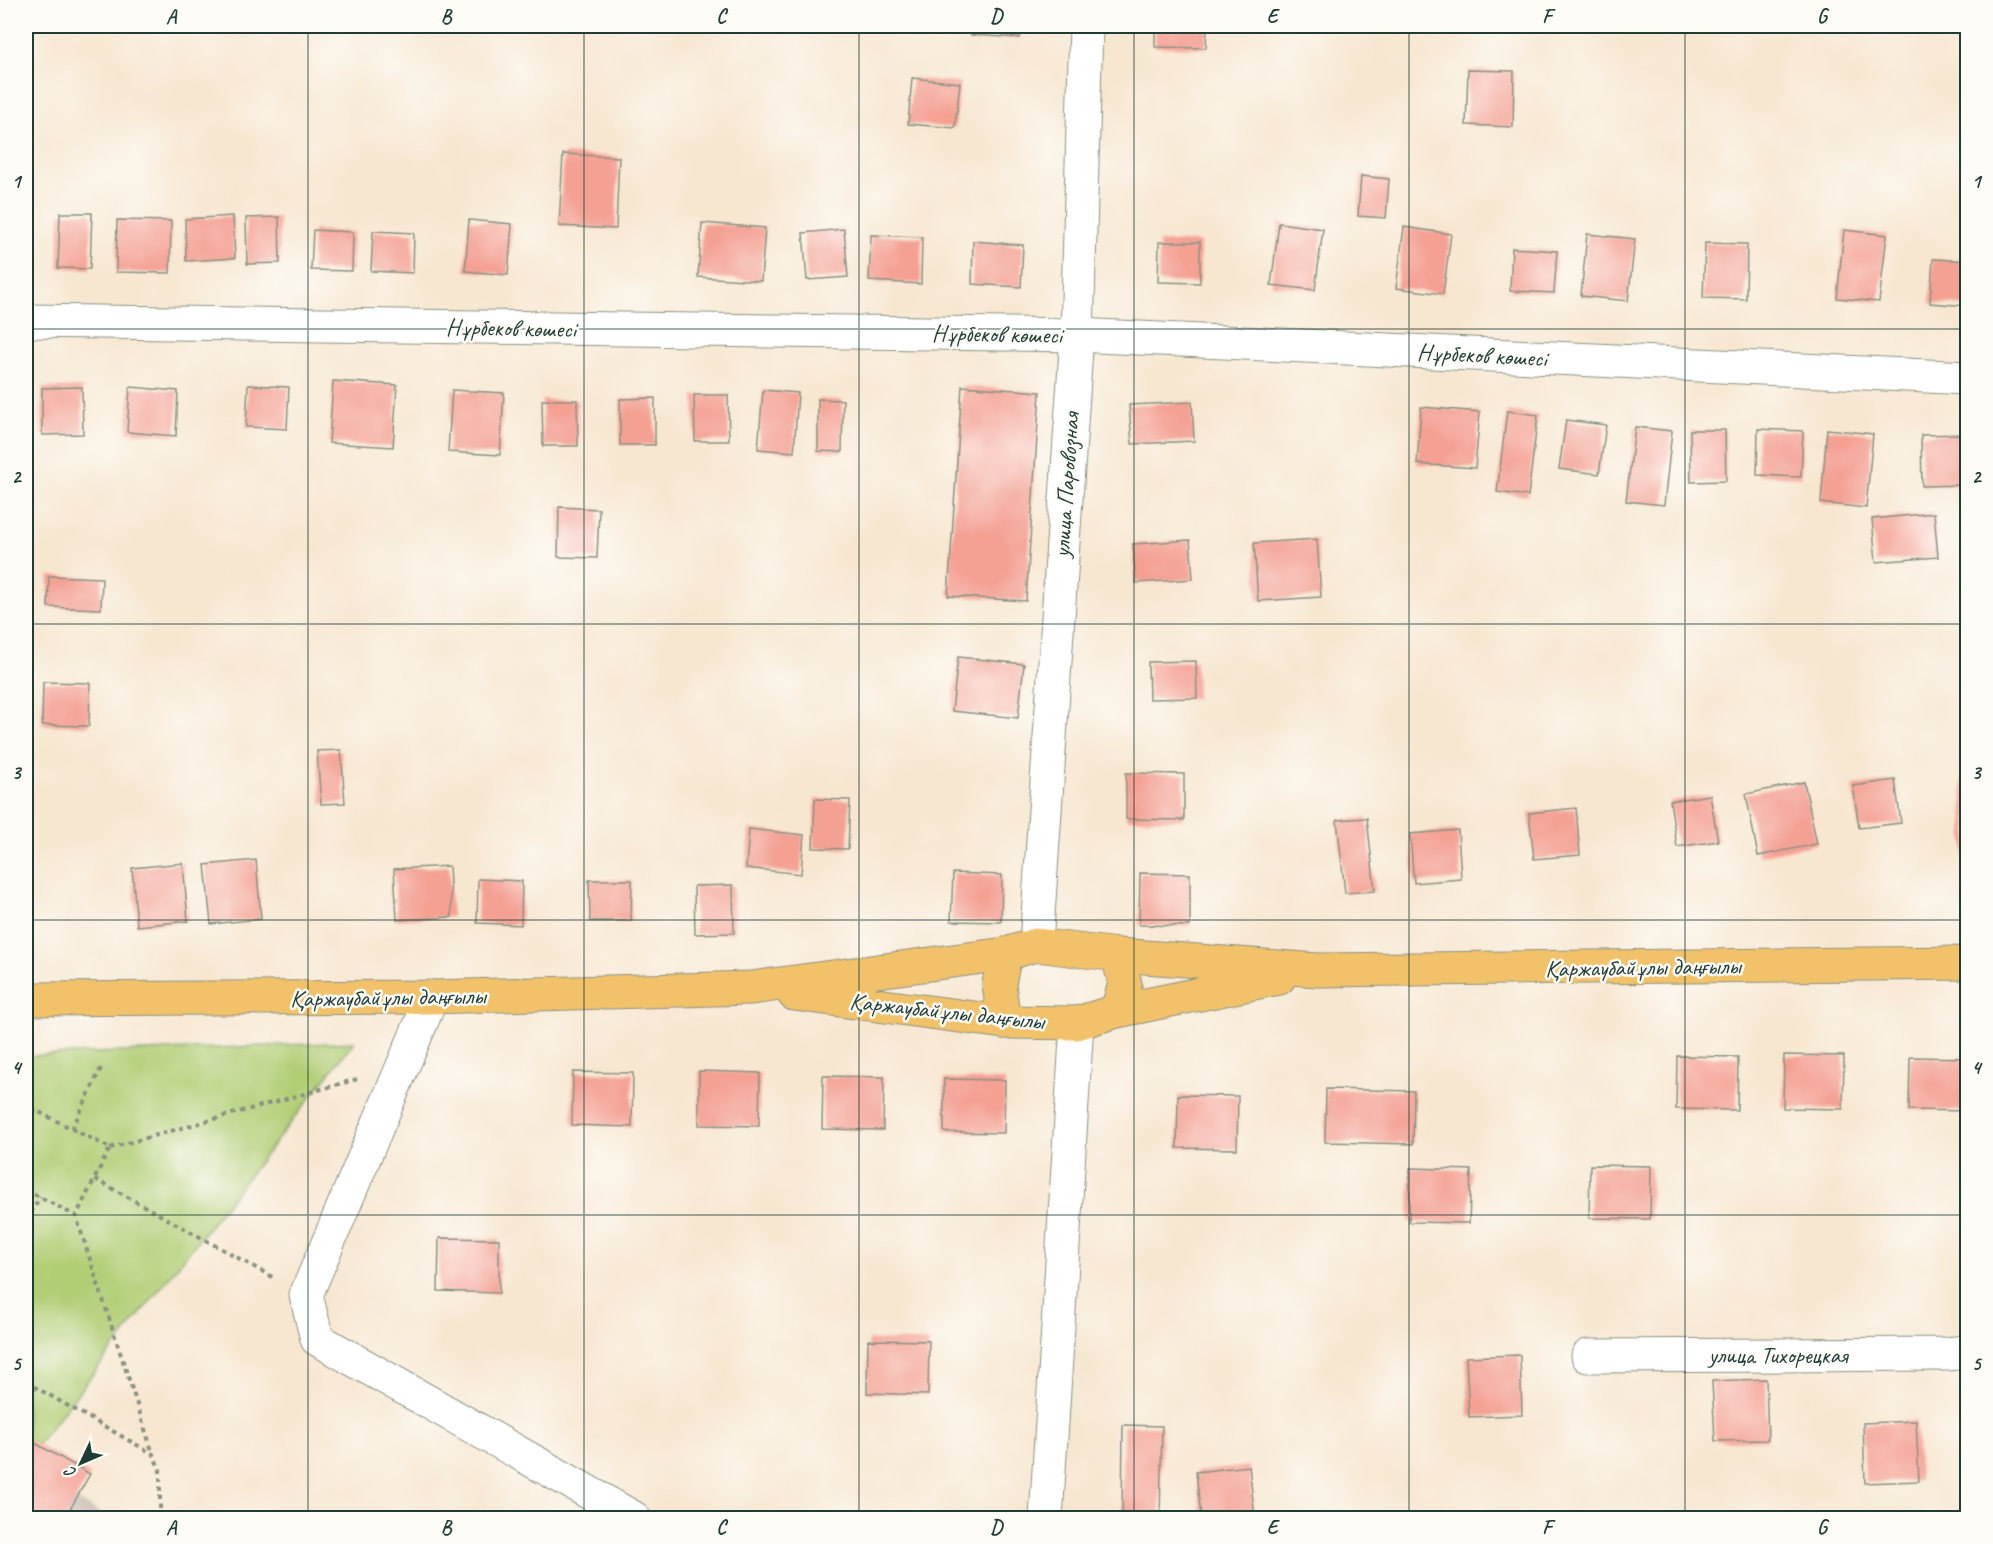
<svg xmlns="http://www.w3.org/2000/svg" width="1993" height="1544" font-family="Caveat,sans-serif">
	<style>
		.industrial { fill: #cfc1ba }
		.green { fill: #b1ce74; stroke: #688654; stroke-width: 1.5 }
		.building { fill: #f4a194 }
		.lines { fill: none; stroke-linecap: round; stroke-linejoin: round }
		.minor-casing { stroke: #8b9282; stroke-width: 35 }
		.highway-casing { stroke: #8b9282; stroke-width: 35 }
		.path { stroke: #8b9282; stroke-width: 4; stroke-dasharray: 4.5 4.5; stroke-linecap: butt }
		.minor { stroke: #fff; stroke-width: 33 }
		.highway { stroke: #f2c26a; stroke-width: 33 }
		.grid { fill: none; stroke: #1f3d34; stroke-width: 1.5; stroke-opacity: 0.55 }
		.labels { text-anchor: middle; stroke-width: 5; stroke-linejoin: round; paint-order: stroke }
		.street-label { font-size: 24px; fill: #1f3d34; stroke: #fdfcf7 }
		.neatline { fill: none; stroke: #1f3d34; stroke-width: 2 }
		.grid-label { font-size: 20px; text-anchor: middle; font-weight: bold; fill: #1f3d34 }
	</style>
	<rect width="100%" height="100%" fill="#fdfcf7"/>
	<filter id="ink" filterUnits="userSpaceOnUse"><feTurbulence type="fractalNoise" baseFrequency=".0167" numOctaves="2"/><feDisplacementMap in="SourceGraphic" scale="12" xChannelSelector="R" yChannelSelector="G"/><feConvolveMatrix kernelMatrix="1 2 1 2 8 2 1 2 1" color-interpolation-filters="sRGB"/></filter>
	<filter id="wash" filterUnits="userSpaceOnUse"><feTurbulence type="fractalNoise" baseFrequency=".008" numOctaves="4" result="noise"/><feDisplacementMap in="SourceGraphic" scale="24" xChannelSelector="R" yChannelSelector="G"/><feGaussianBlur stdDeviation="1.35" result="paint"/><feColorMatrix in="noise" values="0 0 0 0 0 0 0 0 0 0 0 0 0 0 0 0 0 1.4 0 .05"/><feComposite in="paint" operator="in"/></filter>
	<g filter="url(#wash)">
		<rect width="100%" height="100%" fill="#f7e7d1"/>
		<!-- industrial -->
		<polygon class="industrial" points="26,1472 51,1485 108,1518 26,1518"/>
		<!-- green -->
		<polygon class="green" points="354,1042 26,1459 26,1056"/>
		<g id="blocks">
			<!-- building -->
			<g class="building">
				<polygon points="972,26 1021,26 1020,38 971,35"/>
				<polygon points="1155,26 1207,26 1206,48 1155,47"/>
				<polygon points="1468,70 1514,71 1513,127 1466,125"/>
				<polygon points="912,78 960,83 955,128 908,124"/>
				<polygon points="563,154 619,157 616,229 559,226"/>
				<polygon points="1361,176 1389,179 1386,218 1358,216"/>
				<polygon points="60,213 92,213 90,269 58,268"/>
				<polygon points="233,216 235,258 186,261 185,219"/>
				<polygon points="279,217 280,263 247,264 246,218"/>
				<polygon points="117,220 171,221 170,273 116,272"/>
				<polygon points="469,220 512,224 508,275 465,271"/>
				<polygon points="702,223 765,228 761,281 698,277"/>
				<polygon points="1279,223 1323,229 1315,290 1271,285"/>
				<polygon points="1404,227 1451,234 1443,294 1396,288"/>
				<polygon points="844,229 848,277 807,280 803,233"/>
				<polygon points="313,230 353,232 352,271 311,270"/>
				<polygon points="1844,230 1887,235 1879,302 1837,298"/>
				<polygon points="373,231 414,233 413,273 371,271"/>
				<polygon points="1587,234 1635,239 1628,301 1581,296"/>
				<polygon points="871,235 922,237 921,284 869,281"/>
				<polygon points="973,241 1023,245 1021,287 972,284"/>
				<polygon points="1159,242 1200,242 1200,283 1158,282"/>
				<polygon points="1705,243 1747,244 1746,299 1703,298"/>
				<polygon points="1512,248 1557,251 1554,293 1510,291"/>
				<polygon points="1933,259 1968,261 1968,306 1930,303"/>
				<polygon points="333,381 397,385 393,447 329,443"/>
				<polygon points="248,385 289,387 287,429 246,427"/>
				<polygon points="962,386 1040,392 1026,601 948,596"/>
				<polygon points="82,387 83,434 42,435 42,388"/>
				<polygon points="130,387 178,391 176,436 127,432"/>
				<polygon points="452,390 504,393 500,455 448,452"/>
				<polygon points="763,390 798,393 794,452 758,449"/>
				<polygon points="694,395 728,395 729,441 695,441"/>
				<polygon points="655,398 655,445 620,445 620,399"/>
				<polygon points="818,399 843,400 842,452 818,451"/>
				<polygon points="542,400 577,400 578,446 543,446"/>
				<polygon points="1192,402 1194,441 1132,444 1129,405"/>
				<polygon points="1421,407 1480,412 1475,468 1417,464"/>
				<polygon points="1507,411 1538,415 1528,496 1497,492"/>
				<polygon points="1566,420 1606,425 1599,474 1559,469"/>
				<polygon points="1635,427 1672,431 1664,505 1626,501"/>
				<polygon points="1758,429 1803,431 1801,477 1757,475"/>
				<polygon points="1827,429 1873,434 1866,508 1821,503"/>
				<polygon points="1690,430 1725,430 1726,481 1691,482"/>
				<polygon points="1966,434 1968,485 1922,486 1921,435"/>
				<polygon points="559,507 599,509 597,558 558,557"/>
				<polygon points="1934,513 1938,557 1876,562 1872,519"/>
				<polygon points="1317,539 1321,597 1258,601 1254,543"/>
				<polygon points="1190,540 1193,579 1136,583 1133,544"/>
				<polygon points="49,576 102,578 101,609 48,607"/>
				<polygon points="958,657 1024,664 1018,718 952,711"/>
				<polygon points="1196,661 1197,698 1149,699 1148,662"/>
				<polygon points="43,682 90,683 89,726 42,725"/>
				<polygon points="341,750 345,803 321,804 317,751"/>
				<polygon points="1126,773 1184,774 1184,820 1126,819"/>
				<polygon points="1962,779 1968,779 1968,874 1965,874"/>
				<polygon points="1895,780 1901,823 1859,828 1853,786"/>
				<polygon points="1804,782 1817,844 1758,856 1746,794"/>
				<polygon points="1710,795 1718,841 1677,847 1670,801"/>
				<polygon points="815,799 850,800 848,849 813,848"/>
				<polygon points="1576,808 1580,855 1534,859 1529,813"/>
				<polygon points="1367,818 1375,891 1345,893 1337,820"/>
				<polygon points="749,829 804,835 801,874 746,868"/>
				<polygon points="1458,830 1461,879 1414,883 1410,834"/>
				<polygon points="256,860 261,919 211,924 205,865"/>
				<polygon points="183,863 188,921 137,926 132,868"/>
				<polygon points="449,866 452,917 397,920 394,869"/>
				<polygon points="953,873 1002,875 1001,922 951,921"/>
				<polygon points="1140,873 1190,874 1190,926 1139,925"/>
				<polygon points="478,879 522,881 521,925 477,923"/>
				<polygon points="589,880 632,880 631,921 590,921"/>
				<polygon points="733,885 734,933 695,934 694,886"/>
				<polygon points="1784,1055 1844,1056 1843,1109 1783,1108"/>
				<polygon points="1677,1056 1738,1057 1737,1110 1676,1109"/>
				<polygon points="1910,1057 1968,1058 1968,1111 1909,1110"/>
				<polygon points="699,1071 760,1073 759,1126 699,1125"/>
				<polygon points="573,1072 633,1073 632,1127 572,1125"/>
				<polygon points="823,1076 884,1077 883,1130 822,1129"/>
				<polygon points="944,1079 1005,1080 1004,1133 944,1132"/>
				<polygon points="1326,1089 1414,1091 1413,1144 1325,1142"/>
				<polygon points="1178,1095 1238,1096 1237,1149 1177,1148"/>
				<polygon points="1590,1165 1651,1166 1650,1219 1589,1218"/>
				<polygon points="1410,1168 1471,1170 1469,1223 1409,1222"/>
				<polygon points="439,1238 499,1239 499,1293 438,1291"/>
				<polygon points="868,1340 929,1341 928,1395 867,1393"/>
				<polygon points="1520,1355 1522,1415 1469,1417 1466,1357"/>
				<polygon points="1766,1379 1768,1440 1715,1441 1712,1381"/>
				<polygon points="1916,1421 1919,1481 1865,1483 1863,1423"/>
				<polygon points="1123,1425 1162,1426 1160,1518 1122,1518"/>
				<polygon points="26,1438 90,1474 65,1518 26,1518"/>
				<polygon points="1249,1466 1255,1518 1201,1518 1196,1472"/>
			</g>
		</g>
	</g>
	<g filter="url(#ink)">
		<use href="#blocks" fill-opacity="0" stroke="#8b9282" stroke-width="1.5"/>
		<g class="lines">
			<defs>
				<g id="minor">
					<polyline points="26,321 1077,335 1968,378"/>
					<polyline points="1036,945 1077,335 1086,26"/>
					<polyline points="432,997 306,1295 317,1339 634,1518"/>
					<polyline points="1588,1356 1946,1354 1968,1352"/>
					<polyline points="1046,1518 1077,1023"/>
				</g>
				<g id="highway">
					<polyline points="794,994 1004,1022 1077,1023 1117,1011 1279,978"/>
					<polyline points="26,999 432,997 751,988 1005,954 1036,945 1118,955 1318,970 1968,963"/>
					<polyline points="1117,1011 1125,984 1118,955"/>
					<polyline points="1004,1022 999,984 1005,954"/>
				</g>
			</defs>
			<!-- minor casing -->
			<use href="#minor" class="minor-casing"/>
			<!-- highway casing -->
			<use href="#highway" class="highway-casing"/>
			<!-- path -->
			<g class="path">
				<polyline points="72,1129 102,1066"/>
				<polyline points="26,1130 35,1110 110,1148 76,1216"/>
				<polyline points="110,1148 361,1078"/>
				<polyline points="95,1179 276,1279"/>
				<polyline points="26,1190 76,1216 153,1454"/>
				<polyline points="26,1221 40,1197"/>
				<polyline points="26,1382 153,1454 160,1470 160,1518"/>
			</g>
			<!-- minor -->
			<use href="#minor" class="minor"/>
			<!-- highway -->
			<use href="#highway" class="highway"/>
		</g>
	</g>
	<!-- grid -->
	<path class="grid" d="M308,26V1518M584,26V1518M859,26V1518M1134,26V1518M1409,26V1518M1685,26V1518M26,329H1968M26,624H1968M26,920H1968M26,1215H1968"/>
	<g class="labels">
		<!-- street labels -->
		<g class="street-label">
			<text transform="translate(511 328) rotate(1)" y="8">Нұрбеков көшесі</text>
			<text transform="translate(997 334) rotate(1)" y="8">Нұрбеков көшесі</text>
			<text transform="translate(1482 355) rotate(3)" y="8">Нұрбеков көшесі</text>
			<text transform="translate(1066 485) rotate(-86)" y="8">улица Паровозная</text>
			<text transform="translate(1643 967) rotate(-1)" y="8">Қаржаубайұлы даңғылы</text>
			<text transform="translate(388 997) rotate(-1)" y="8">Қаржаубайұлы даңғылы</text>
			<text transform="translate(947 1011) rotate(6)" y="8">Қаржаубайұлы даңғылы</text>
			<text x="1778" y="1363">улица Тихорецкая</text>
		</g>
	</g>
	<!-- margin -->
	<rect width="1993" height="1544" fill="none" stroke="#fdfcf7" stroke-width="66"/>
	<!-- north arrow -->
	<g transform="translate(81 1463) rotate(226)" stroke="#fdfcf7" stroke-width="4.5" paint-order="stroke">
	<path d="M0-4.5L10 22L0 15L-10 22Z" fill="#1f3d34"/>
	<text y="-9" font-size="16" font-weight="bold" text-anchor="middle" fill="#1f3d34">С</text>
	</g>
	<rect x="33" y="33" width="1927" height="1478" class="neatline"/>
	<g class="grid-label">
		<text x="171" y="23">A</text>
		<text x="446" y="23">B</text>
		<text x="721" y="23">C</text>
		<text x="996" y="23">D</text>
		<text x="1272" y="23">E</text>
		<text x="1547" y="23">F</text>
		<text x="1822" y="23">G</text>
		<text x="16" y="188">1</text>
		<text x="1976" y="188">1</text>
		<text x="16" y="483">2</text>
		<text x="1976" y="483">2</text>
		<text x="16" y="779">3</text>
		<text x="1976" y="779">3</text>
		<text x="16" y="1074">4</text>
		<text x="1976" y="1074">4</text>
		<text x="16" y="1370">5</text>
		<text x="1976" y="1370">5</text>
		<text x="171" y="1534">A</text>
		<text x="446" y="1534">B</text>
		<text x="721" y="1534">C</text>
		<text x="996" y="1534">D</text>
		<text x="1272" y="1534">E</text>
		<text x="1547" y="1534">F</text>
		<text x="1822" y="1534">G</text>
	</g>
</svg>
